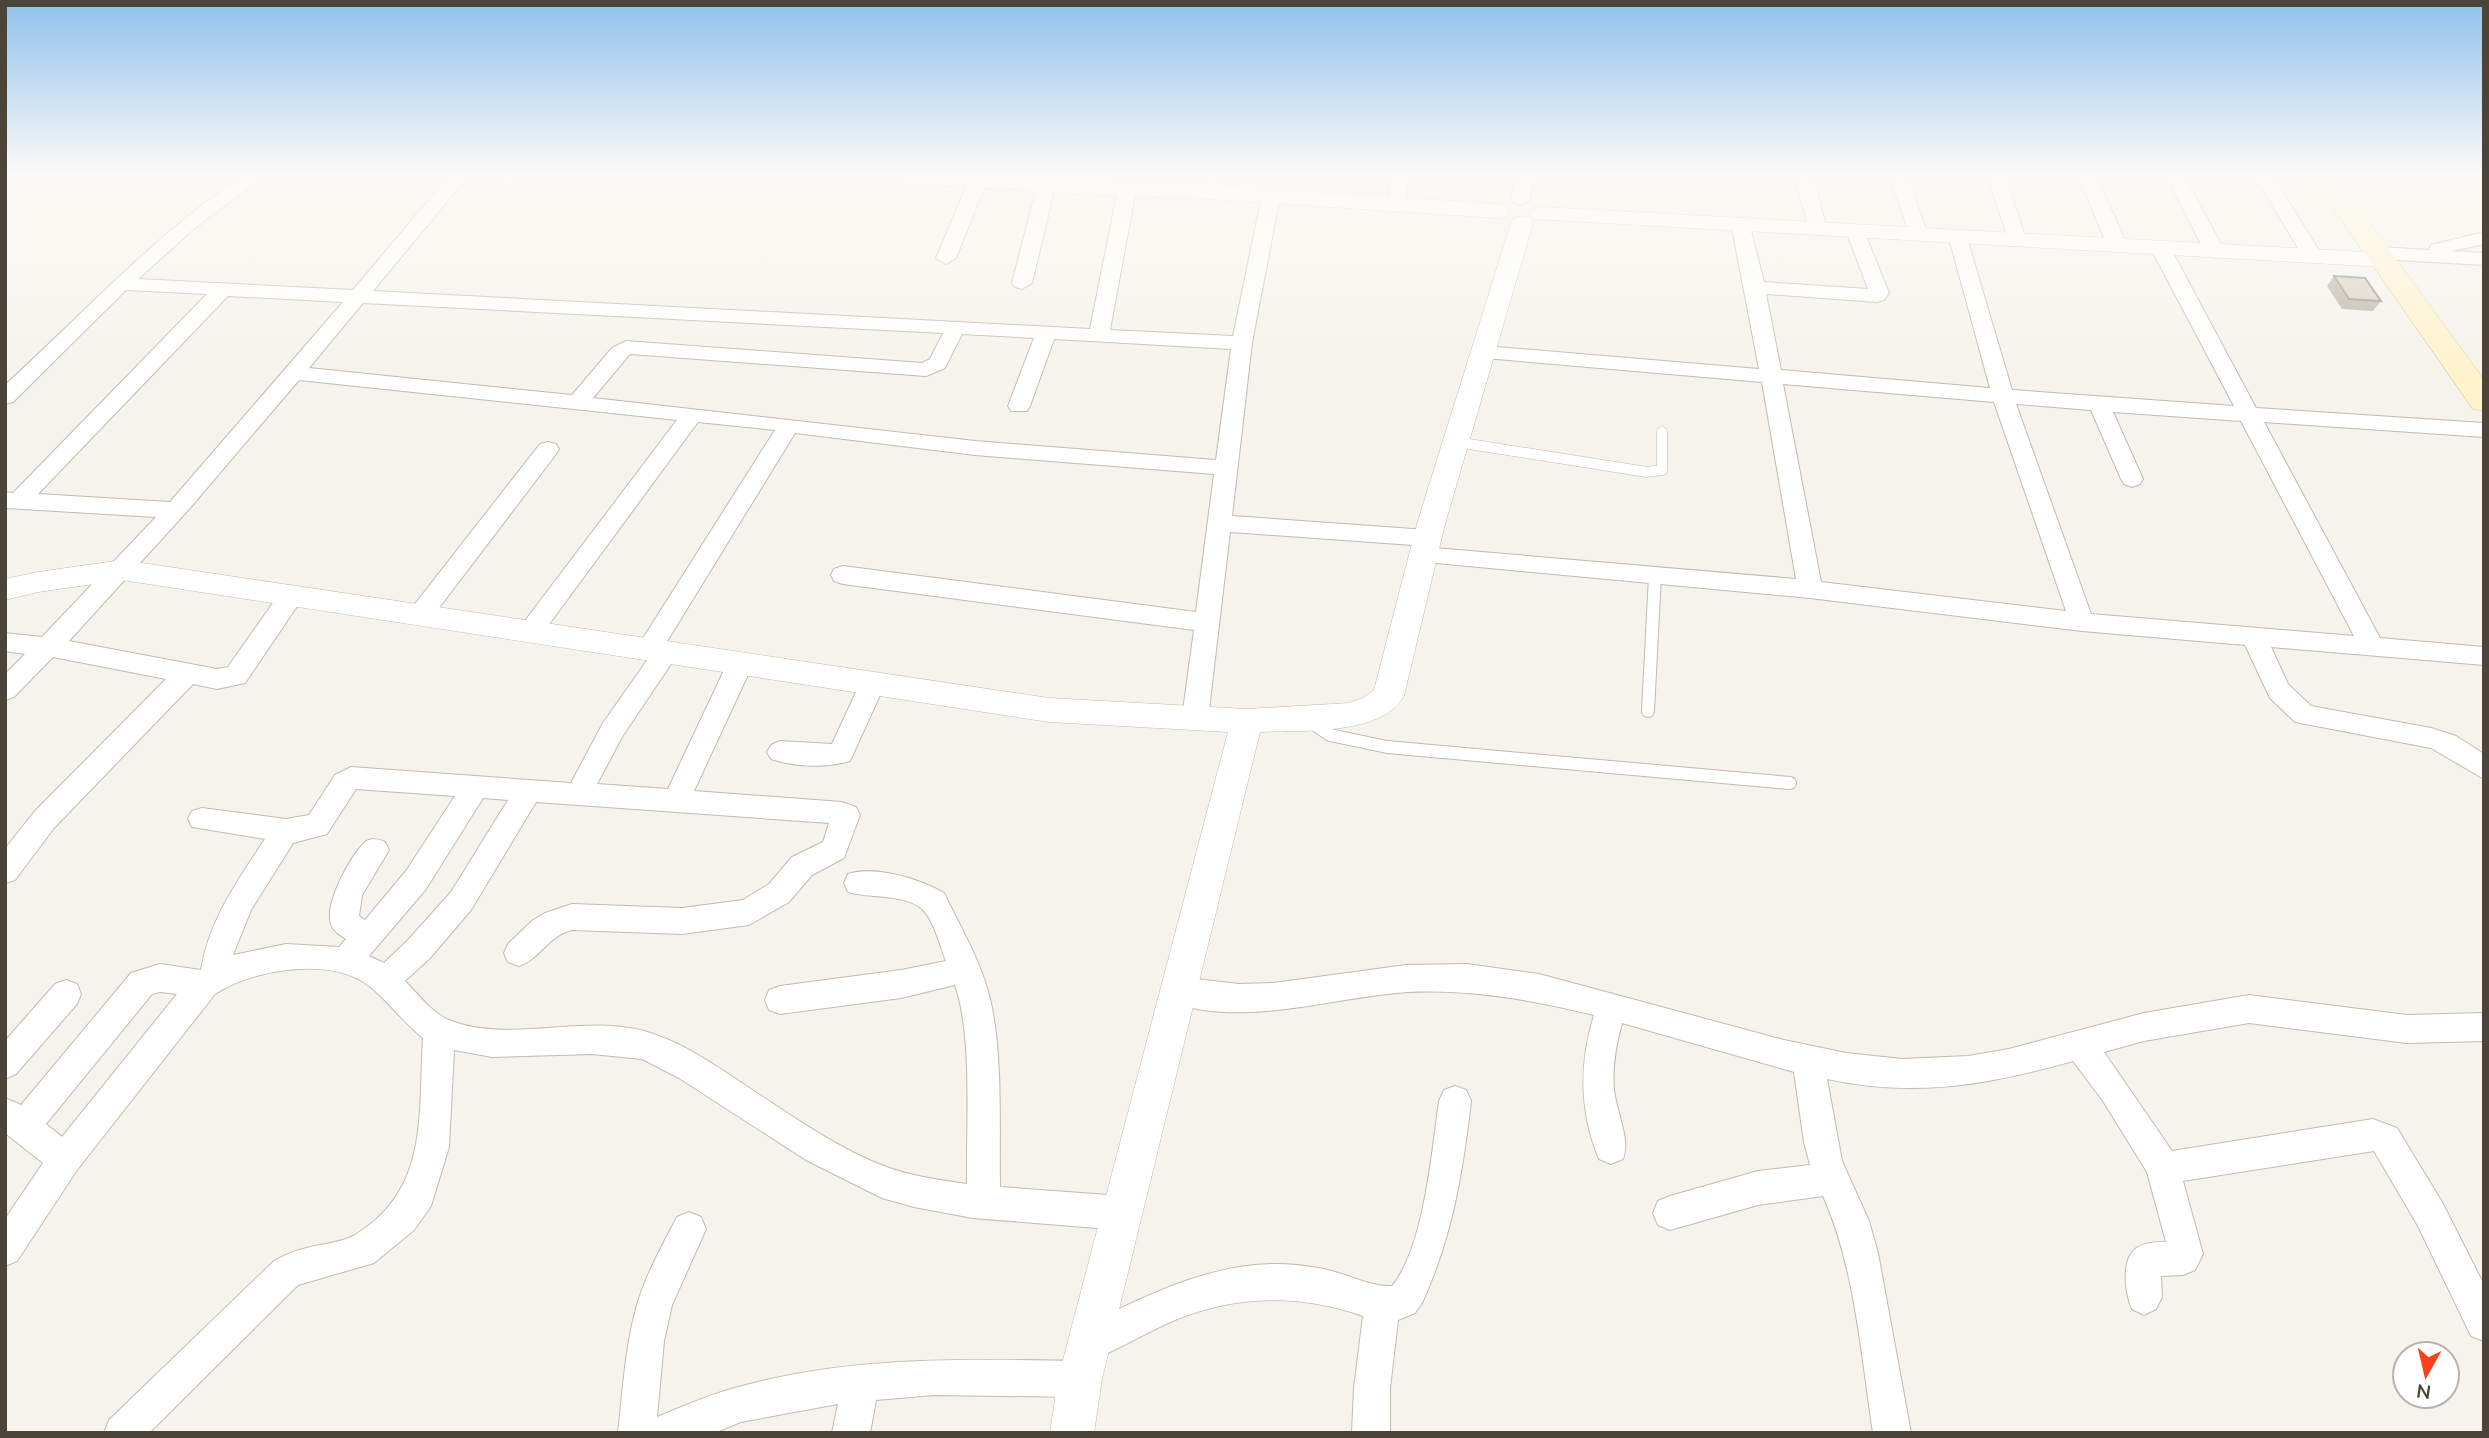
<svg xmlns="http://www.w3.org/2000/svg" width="2489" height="1438" font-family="Mulish,sans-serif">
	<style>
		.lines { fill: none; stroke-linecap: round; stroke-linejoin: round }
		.service-far1-casing { stroke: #c2bbae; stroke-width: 11 }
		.service-casing { stroke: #c2bbae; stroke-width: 14 }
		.minor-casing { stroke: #c2bbae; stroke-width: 2 }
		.tertiary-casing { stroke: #c2bbae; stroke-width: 1 }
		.secondary-casing { stroke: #d6c79b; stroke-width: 1 }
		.service-far1 { stroke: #fff; stroke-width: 10 }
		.service { stroke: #fff; stroke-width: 12 }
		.minor { fill: #fff; fill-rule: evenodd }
		.tertiary { fill: #fff; fill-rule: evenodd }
		.secondary { fill: #fff3cd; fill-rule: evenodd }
		.wall { fill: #bab2a6 }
		.building { fill: #d8cfc1; stroke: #979187; stroke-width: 2 }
	</style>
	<rect width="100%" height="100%" fill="#f6f3ec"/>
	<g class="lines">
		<defs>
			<polyline id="service-far1" points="1456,442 1647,472 1662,470 1662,432"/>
			<g id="service">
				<polyline points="1648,711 1655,576"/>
				<polyline points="1311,722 1330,735 1387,747 1790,783"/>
			</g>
			<g id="minor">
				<path d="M244,175H266L195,228L138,279L353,290L450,175H469L373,291L1090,329L1118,189L1127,184L1136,189L1110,330L1233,336L1262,196L1265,192H1277L1280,196L1252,343L1232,516L1427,530L1435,532L1439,538L1435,544L1427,546L1230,532L1208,718L1204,725L1195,728L1186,725L1182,718L1194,630L843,584L834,581L831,575L834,569L843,566L1196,612L1214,474L975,455L795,433L666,643L675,645L679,652L622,737L597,784L668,789L727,664L731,657L740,654L749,657L753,664L694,791L842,802L856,807L860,815L844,858L812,875L789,902L749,925L682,934L572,930C549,935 540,959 519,966L508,962L504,953L508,944L532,921L545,913L572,904L682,908L743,900L769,884L792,857L823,842L829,823L536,802L471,910L430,958L405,981C418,994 432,1013 449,1020C508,1044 581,1014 644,1031C687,1043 723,1071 760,1095C796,1119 843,1151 884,1166C910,1176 939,1180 967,1184C966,1128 973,1036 955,985L901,998L780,1014L769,1010L765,1000L769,990L780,986L901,970L946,961C940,946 934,921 923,910C906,893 870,899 848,892L844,883L848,874C874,865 921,879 944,893C961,928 983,965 991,1003C1003,1058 999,1130 1000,1187L1122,1196L1134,1201L1139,1213L1134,1225L1122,1230L973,1218L914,1207L882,1198L806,1160L679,1078L642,1059L592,1054L492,1057L454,1050L449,1147L431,1206L414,1230L374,1263L298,1285L149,1433H104L109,1420L274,1261C283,1256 293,1251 303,1249C319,1244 341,1243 355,1235C430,1189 418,1115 423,1038C401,1021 384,994 360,980C320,958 251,971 215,994L77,1170L17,1261L5,1266V1219L43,1163L5,1133V1098L21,1105L131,973L160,964L201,970C209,920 238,880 265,839L192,827L188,819L192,811L202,808L286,819L309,815L335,775L351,767L571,783L603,723L648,659L640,657L636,650L640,643L775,430L698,422L539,638L530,641L521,638L518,632L521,626L677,420L299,380L190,508L69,641L217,669L228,667L282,590L291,587L300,590L303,596L300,602L245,683L217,689L193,684L54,828L15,880L5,883V849L34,812L166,679L53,657L14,697L5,700V674L25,654L5,651V633L42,637L156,517L6,508L5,492L13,493L207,294L126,290L13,402L5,404V385C84,313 154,235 244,175ZM228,296L343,302L170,502L38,494ZM363,303L943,333L930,359L922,363L626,341L612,348L572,395L309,368ZM962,334L1034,338L1008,406L1011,411H1027L1030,406L1054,339L1231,349L1216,460L975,441L593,398L630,354L926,376L945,368ZM356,789L455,796L406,871L365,920L359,916L362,895L389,850L385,842C378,839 371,837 364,843C350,857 324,904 331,924C333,931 340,935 346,939L339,947L286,944L233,955L251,910L293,843L327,834ZM483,798L508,800L451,892L408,940L384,963L369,956L426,889ZM160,992L177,994L62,1137L46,1124L152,994Z"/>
				<path d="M898,175C922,175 1026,173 1036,184L1027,189L984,188L956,258L946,264L936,258L966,187L905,184L899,183L896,179Z"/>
				<polygon points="1205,175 1223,175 1216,196 1210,197 1201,192"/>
				<polygon points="1391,175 1409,175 1404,209 1397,211 1388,205"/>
				<polygon points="1517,175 1535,175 1529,200 1520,205 1511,200"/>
				<polygon points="1794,175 1812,175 1827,229 1825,233 1818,235 1809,229"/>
				<polygon points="1889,175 1907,175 1928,235 1926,239 1912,239 1910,235"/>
				<polygon points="1987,175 2005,175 2027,242 2025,246 2011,246 2009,242"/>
				<polygon points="2078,175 2096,175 2128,247 2125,251 2111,251 2108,247"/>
				<polygon points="2166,175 2184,175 2225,252 2222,256 2215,258 2205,252"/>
				<polygon points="2254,175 2272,175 2323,257 2320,261 2306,261"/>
				<polygon points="1046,181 1055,186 1032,283 1022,289 1015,287 1012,283 1037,186"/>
				<path d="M1740,217L1749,223L1764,282L1868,289L1846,231L1855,225L1864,231L1889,293L1884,300L1877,302L1766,294L1781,370L1990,388L1949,238L1958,232L1967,238L2012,390L2234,406L2151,249L2161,243L2171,249L2256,408L2484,423V437L2264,422L2380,638L2484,647V665L2271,647L2288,684L2311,706L2431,728L2456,736L2484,754V779L2431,748L2295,722L2270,698L2245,645L2082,631L1810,598L1415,561L1411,555L1415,549L1423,547L1796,579L1762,382L1485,358L1478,356L1475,352L1478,348L1485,346L1759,369L1731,223ZM1783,384L1994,402L2066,611L1821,582ZM2016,404L2091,410L2121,479L2124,484L2132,487L2140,484L2143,479L2113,412L2241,421L2354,636L2091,614Z"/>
				<polygon points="2484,232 2484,244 2452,251 2484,253 2484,265 2380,259 2370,253 2380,247 2429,250 2431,245"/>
				<polygon points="548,442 556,444 559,449 556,454 429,621 420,624 411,621 408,615 411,609 540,444"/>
				<path d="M872,674L881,677L885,684L850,761C827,768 794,767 771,759L767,752L771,745L780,741L832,744L863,677Z"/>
				<path d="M1467,964L1539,974L1784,1040L1846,1053L1902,1059L1968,1056L2009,1049L2144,1013L2249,995L2407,1015L2484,1013V1041L2407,1043L2249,1023L2144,1041L2104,1052L2172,1151L2373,1119L2397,1128L2442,1202L2484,1285V1341L2471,1336L2418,1226L2374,1151L2183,1181L2203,1254L2195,1270L2183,1275L2161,1276L2162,1297L2156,1309L2144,1315L2132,1309C2125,1293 2120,1257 2138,1247C2147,1242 2156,1242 2166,1242L2147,1172L2103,1101L2073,1061C1987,1085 1916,1098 1827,1079L1842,1161L1869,1221L1878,1253L1911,1433H1873C1861,1355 1855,1267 1823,1196L1758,1205L1670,1230L1658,1225L1653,1213L1658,1201L1670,1196L1758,1171L1810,1165L1804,1142L1794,1072L1622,1023C1616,1045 1612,1067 1614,1089C1616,1112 1631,1139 1623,1159L1611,1164L1599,1159C1579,1111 1579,1064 1594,1015C1532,1000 1472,989 1408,992C1332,997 1243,1029 1168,1001L1164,991L1168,981L1179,977L1239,984L1273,983L1406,965Z"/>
				<polygon points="66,980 77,984 81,994 77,1004 16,1074 5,1079 5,1041 55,984"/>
				<path d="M1455,1086L1466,1090L1471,1101C1463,1172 1452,1238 1422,1303L1415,1313L1398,1320L1390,1388V1433H1352L1354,1388L1363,1316C1298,1293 1232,1295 1168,1323C1142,1335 1117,1350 1090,1361L1077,1356L1072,1343L1077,1330C1145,1296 1219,1257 1297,1265C1310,1267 1323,1268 1335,1272C1354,1277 1372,1287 1392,1286C1424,1248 1432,1150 1439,1101L1444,1090Z"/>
				<path d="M689,1212L701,1217L706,1229L672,1305L664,1341L657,1417C684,1406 713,1393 742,1386C852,1356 967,1359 1080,1361L1093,1366L1098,1379L1093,1392L1080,1397L934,1395L876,1400L870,1433H832L838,1404L741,1422L714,1433H618C623,1390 625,1346 637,1305C646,1274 662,1246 677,1217Z"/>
			</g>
			<g id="tertiary">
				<polygon points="1013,175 1035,175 1036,178 1046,179 1210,185 1498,204 1506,206 1509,211 1506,216 1498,218 1210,199 1046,193 1019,189"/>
				<polygon points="1541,207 2384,253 2392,255 2396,260 2392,265 2384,267 1533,219 1530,214 1533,209"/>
				<path d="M1522,216L1530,218L1533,223L1445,524L1404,696C1382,736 1300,730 1260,732L1102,1379L1094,1433H1050L1058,1379L1228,732L1049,722L122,580L38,592L5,600V579L38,572L122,560L1049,698L1247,709L1349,703L1363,698L1374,690L1417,524L1511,223L1514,218Z"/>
			</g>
			<polygon id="secondary" points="2310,175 2335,175 2484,380 2484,411 2473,409"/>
		</defs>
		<!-- service-far1 casing -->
		<use href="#service-far1" class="service-far1-casing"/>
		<!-- service casing -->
		<use href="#service" class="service-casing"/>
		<!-- minor casing -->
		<use href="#minor" class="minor-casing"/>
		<!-- tertiary casing -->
		<use href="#tertiary" class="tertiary-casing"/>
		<!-- secondary casing -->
		<use href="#secondary" class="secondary-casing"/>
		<!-- service-far1 -->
		<use href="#service-far1" class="service-far1"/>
		<!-- service -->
		<use href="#service" class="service"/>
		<!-- minor -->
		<use href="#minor" class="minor"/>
		<!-- tertiary -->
		<use href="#tertiary" class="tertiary"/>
		<!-- secondary -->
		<use href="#secondary" class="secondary"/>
	</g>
	<!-- wall -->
	<polygon class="wall" points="2334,276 2381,301 2373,311 2342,309 2327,286"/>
	<!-- building -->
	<polygon class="building" points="2334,276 2365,278 2381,301 2349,299"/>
	<!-- sky -->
	<linearGradient id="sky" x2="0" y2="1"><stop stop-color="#8fc1ec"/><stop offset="0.46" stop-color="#fbfaf6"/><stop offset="1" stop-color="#fbfaf6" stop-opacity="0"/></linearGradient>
	<rect width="2489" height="377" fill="url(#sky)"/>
	<!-- border -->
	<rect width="2489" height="1438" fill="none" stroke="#4b4439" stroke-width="14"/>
	<!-- north arrow -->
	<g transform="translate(2426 1375) rotate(188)"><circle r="33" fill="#ffffff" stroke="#b7b4b0" stroke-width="2"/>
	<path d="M0-5L12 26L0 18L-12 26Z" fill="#fc3f1d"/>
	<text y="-10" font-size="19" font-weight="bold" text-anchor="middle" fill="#4b4439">N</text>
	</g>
</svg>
